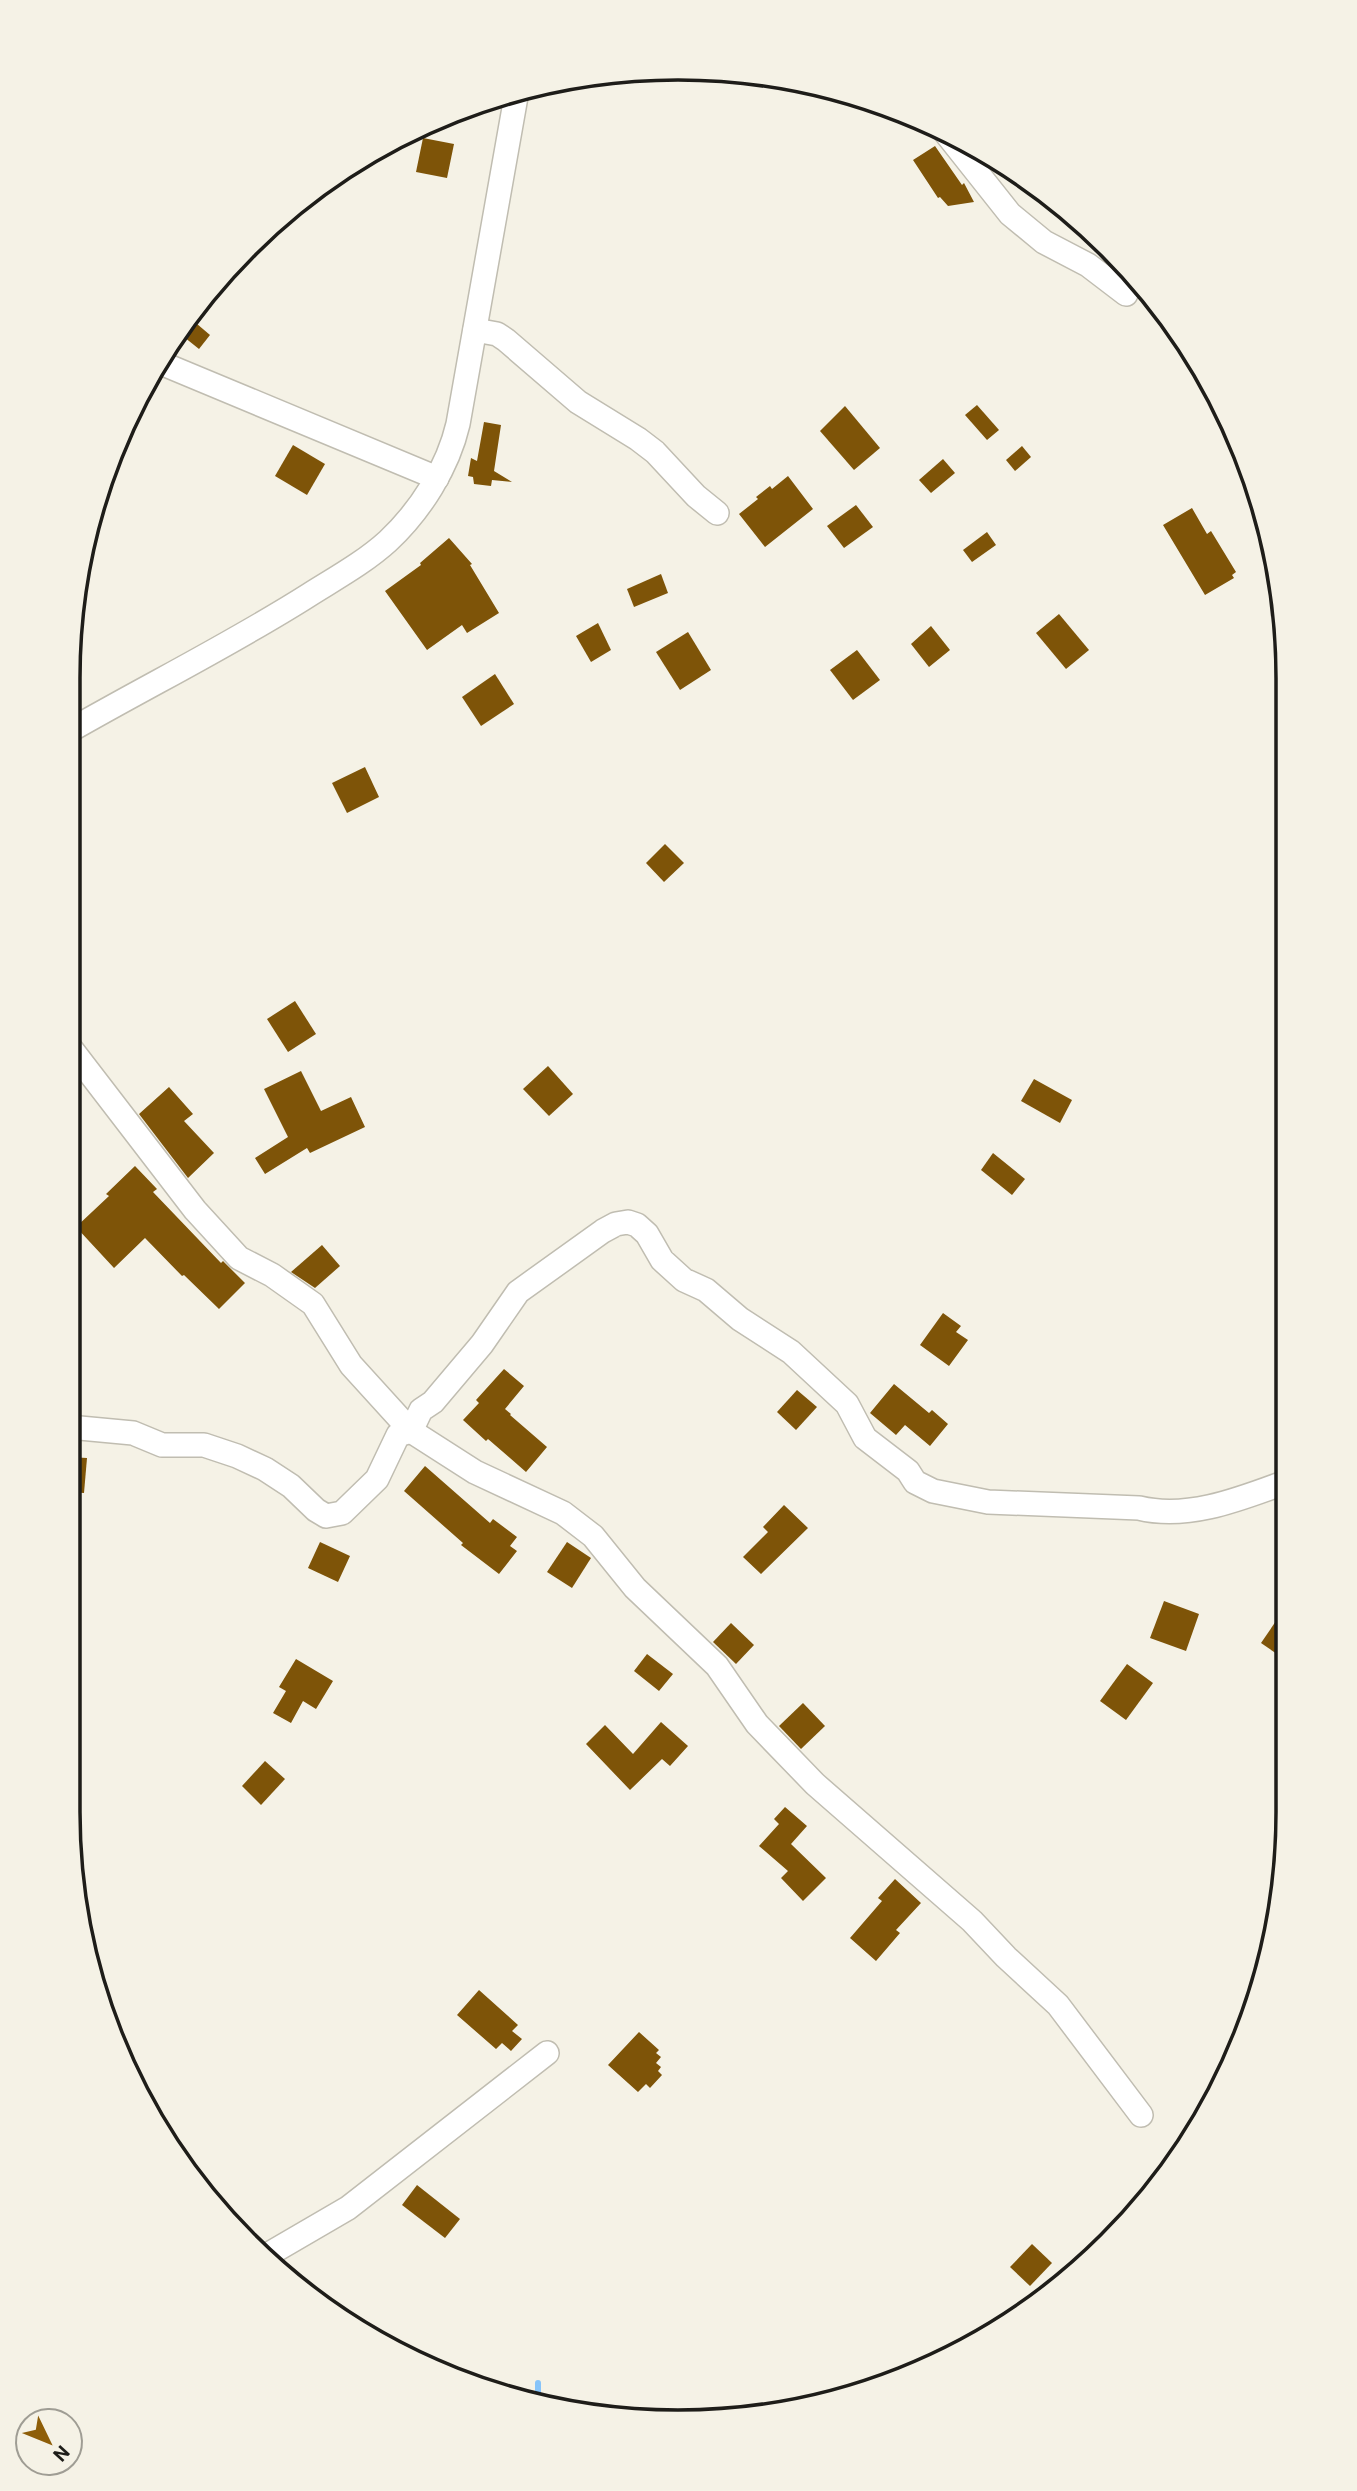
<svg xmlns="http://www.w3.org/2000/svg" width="1357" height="2491" font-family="Roboto,sans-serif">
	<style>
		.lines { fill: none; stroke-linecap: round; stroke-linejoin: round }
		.stream { stroke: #87c4f9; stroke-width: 6 }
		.building { fill: #7e5408 }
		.minor-casing { stroke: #c0bdb1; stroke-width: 26 }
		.minor { stroke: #fff; stroke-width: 23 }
		.rim { fill: none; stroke: #1e1d19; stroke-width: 3.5 }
	</style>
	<rect width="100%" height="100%" fill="#f5f2e6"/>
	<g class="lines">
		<!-- stream -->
		<polyline class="stream" points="538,2404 538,2383"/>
	</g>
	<!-- building -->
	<g class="building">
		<polygon points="423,138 454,144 447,178 416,172"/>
		<polygon points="935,146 962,185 964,183 974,202 948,206 940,197 938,198 913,160"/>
		<polygon points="190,318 210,335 199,349 179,333"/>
		<polygon points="977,405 999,430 987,440 965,415"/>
		<polygon points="845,406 880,448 854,470 820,431"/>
		<polygon points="484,422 501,425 494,471 512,482 492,480 491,486 474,484 473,477 468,476 471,458 477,461"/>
		<polygon points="293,445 325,464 307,495 275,476"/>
		<polygon points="1022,446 1031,457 1015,471 1006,460"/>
		<polygon points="943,459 955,473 931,493 919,480"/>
		<polygon points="788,476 813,509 765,547 739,514 758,499 756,497 770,486 772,489"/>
		<polygon points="856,505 873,527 844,548 827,526"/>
		<polygon points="1192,508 1207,534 1211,531 1236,572 1232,575 1234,578 1205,595 1163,525"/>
		<polygon points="987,532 996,545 972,562 963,550"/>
		<polygon points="449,538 472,564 470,565 499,613 467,633 462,625 427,650 385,591 421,565 420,563"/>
		<polygon points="661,574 668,593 634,607 627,589"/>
		<polygon points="1059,614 1089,650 1066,669 1036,633"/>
		<polygon points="598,623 611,650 591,662 576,636"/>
		<polygon points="931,626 950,650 929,667 911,644"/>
		<polygon points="688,632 711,670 680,690 656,652"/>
		<polygon points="857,650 880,680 853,700 830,670"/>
		<polygon points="495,674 514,704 481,726 462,697"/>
		<polygon points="365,767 379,797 347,813 332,783"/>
		<polygon points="665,844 684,863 664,882 646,863"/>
		<polygon points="295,1001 316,1034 288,1052 267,1019"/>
		<polygon points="548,1066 573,1094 549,1116 523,1089"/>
		<polygon points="301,1071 321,1111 351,1097 365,1127 310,1153 307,1148 265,1174 255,1158 288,1137 264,1089"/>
		<polygon points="1034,1079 1072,1100 1060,1123 1021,1101"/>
		<polygon points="169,1087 193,1114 184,1121 214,1153 188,1178 139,1114"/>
		<polygon points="993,1153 1025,1179 1012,1195 981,1170"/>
		<polygon points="135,1166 157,1189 153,1192 221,1263 223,1261 245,1283 219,1309 184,1275 182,1276 145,1238 114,1268 76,1227 109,1196 106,1194"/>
		<polygon points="322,1245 340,1266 315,1288 291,1272"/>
		<polygon points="943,1313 961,1326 956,1332 968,1340 949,1366 920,1345"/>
		<polygon points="504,1369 524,1386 505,1409 511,1414 510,1415 547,1447 526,1472 488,1439 486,1441 463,1420 479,1403 476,1400"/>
		<polygon points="894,1384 929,1413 932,1410 948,1424 930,1446 905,1425 896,1435 870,1413"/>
		<polygon points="797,1390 817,1407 796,1430 777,1412"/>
		<polygon points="69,1457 87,1458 84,1493 69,1492"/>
		<polygon points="425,1466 490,1523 493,1519 517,1537 510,1546 517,1551 499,1574 461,1545 463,1543 404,1491"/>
		<polygon points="784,1505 808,1528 761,1574 743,1557 768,1532 763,1527"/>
		<polygon points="320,1542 350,1556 338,1582 308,1568"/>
		<polygon points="567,1542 591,1558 572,1588 547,1572"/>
		<polygon points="1164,1601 1199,1614 1186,1651 1150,1638"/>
		<polygon points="1287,1605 1287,1661 1261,1643"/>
		<polygon points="731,1623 754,1645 736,1664 713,1642"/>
		<polygon points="647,1654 673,1674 659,1691 634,1671"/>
		<polygon points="296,1659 333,1681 316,1709 303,1701 291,1723 273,1713 286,1691 279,1687"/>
		<polygon points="1127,1664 1153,1683 1126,1720 1100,1701"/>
		<polygon points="803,1703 825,1726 801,1749 779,1726"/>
		<polygon points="661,1722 688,1746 670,1766 662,1759 630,1790 586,1744 605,1725 633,1754"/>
		<polygon points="265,1761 285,1779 261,1805 242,1786"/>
		<polygon points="785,1807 807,1826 791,1844 826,1878 803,1901 781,1878 788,1871 759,1846 779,1824 774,1819"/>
		<polygon points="895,1879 921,1903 896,1930 900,1933 876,1961 850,1938 882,1901 878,1898"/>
		<polygon points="479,1990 518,2025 512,2031 522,2039 511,2051 502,2043 496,2049 457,2015"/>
		<polygon points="639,2032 659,2050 656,2053 661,2057 656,2063 661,2067 658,2071 662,2075 650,2088 646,2084 638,2092 608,2065"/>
		<polygon points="417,2185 460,2219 445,2238 402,2205"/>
		<polygon points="1032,2244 1052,2263 1030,2286 1010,2267"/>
	</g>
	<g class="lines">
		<defs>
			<g id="minor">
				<polyline points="945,132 1010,214 1044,242 1088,265 1126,294"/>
				<polyline points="475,330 497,334 506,340 578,402 638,439 655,452 696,496 717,513"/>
				<polyline points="159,361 168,366 437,478"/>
				<path d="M69,731C149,685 232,644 309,595C336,578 365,562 388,541C421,510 448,467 458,424L517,91"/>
				<polyline points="69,1046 195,1210 239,1258 272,1275 313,1304 351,1365 411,1431 475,1472 563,1513 593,1536 635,1588 717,1666 757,1724 815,1784 972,1921 1006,1957 1058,2005 1141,2115"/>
				<path d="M69,1427L133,1433L162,1445H204L237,1456L265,1469L291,1486L316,1510L326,1516L342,1513L377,1479L398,1435L411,1431L421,1410L433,1402L482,1344L518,1292L603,1231L616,1224L628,1222L637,1225L647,1234L662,1260L684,1280L706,1290L740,1319L791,1352L847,1404L865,1438L908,1471L915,1482L933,1491L988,1502L1139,1508C1188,1520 1240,1499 1286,1482"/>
				<polyline points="269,2254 348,2208 547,2053"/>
			</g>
		</defs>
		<!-- minor casing -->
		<use href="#minor" class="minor-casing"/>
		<!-- minor -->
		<use href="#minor" class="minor"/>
	</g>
	<!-- crop -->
	<path d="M0 0H1357V2491H0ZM678 80H678A598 598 0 0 1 1276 678V1812A598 598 0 0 1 678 2410H678A598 598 0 0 1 80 1812V678A598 598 0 0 1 678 80Z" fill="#f5f2e6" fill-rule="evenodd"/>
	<path class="rim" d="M678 80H678A598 598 0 0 1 1276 678V1812A598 598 0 0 1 678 2410H678A598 598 0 0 1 80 1812V678A598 598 0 0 1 678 80Z"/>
	<!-- north arrow -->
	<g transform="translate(49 2442) rotate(133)"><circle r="33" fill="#f5f2e6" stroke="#9f9d94" stroke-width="2"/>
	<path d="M0-5L12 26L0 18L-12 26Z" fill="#8e5e09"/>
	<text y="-10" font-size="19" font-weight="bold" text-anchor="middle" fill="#1e1d19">N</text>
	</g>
</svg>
